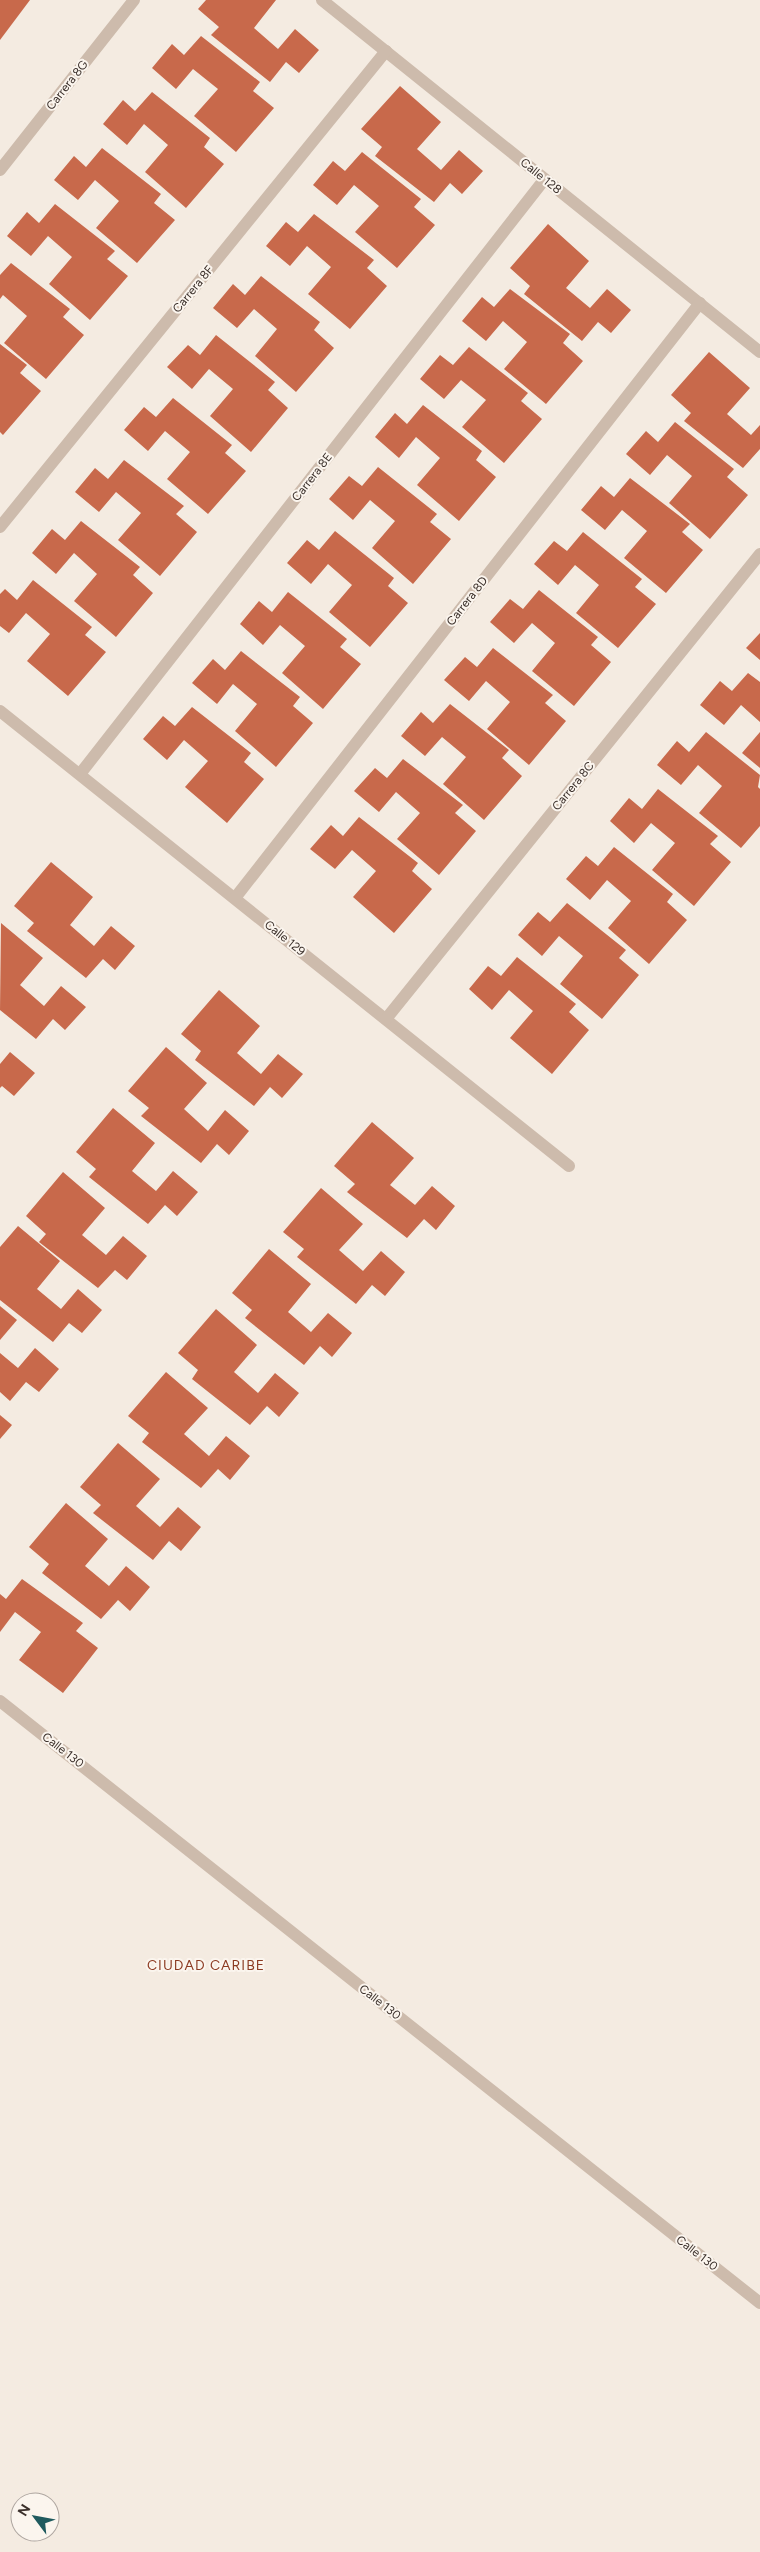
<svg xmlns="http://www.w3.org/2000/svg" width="760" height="2552" font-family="Figtree,sans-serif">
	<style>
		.building { fill: #c8694b }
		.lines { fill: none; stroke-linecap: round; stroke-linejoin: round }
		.street { stroke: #cdbbac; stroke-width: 12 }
		.labels { text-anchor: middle; stroke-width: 4; stroke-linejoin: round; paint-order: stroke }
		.street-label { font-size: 12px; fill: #3b302b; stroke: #fbf5ee }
		.neighbourhood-label { font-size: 14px; letter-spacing: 1px; fill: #8c3b22; stroke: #fbf5ee }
	</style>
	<rect width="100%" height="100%" fill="#f4ebe1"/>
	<!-- building -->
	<g class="building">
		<polygon points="0,0 30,0 0,40"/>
		<polygon points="206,0 276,0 254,28 278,49 295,29 319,50 299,73 286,62 270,82 211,35 219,27 198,9"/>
		<polygon points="201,36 260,82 253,91 274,108 236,152 194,116 218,89 193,69 176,89 152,68 172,44 184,55"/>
		<polygon points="400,86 441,122 417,149 441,170 459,150 483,171 462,194 450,183 434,202 375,156 382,147 361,129"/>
		<polygon points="152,92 210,138 204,147 224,164 186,208 145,172 168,145 144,124 127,145 103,124 123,100 135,111"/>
		<polygon points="102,148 161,194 154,203 175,220 137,263 96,228 119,201 95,180 78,200 54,180 74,156 86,167"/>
		<polygon points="362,152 421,199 414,207 435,225 397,268 355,232 379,206 354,185 337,205 313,185 333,161 345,171"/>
		<polygon points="55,204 115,251 107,259 128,276 90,320 49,284 72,257 48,236 31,256 7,236 27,212 39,223"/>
		<polygon points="314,214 374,260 367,268 387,286 350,329 308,294 331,267 307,246 290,266 266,246 286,222 298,232"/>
		<polygon points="548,224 589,261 566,288 590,308 607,289 631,310 611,333 598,322 582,341 524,294 530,286 510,268"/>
		<polygon points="11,263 70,309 63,317 84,335 46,379 4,343 27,316 3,295 0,299 0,275"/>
		<polygon points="261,276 320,322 314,330 334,348 296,392 255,356 277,329 254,309 237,328 213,308 233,284 245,295"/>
		<polygon points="510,289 570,334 563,343 583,361 546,404 504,369 527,342 503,321 486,341 462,321 482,297 494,307"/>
		<polygon points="216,335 275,382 268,390 288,408 251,452 210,416 233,389 209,369 192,389 167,367 188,345 200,355"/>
		<polygon points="0,344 27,365 20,373 41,391 3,435 0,432"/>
		<polygon points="469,347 528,393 521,401 542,419 504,463 462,427 486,400 461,380 444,399 420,379 440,355 453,365"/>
		<polygon points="709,352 750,388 727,414 751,435 760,425 760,449 743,468 684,421 691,413 671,395"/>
		<polygon points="173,398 232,445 225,453 246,471 208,514 167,479 190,452 165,431 148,451 124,430 144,407 156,417"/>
		<polygon points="423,405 482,451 476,460 496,477 459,521 417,485 440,458 416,437 399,458 375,437 395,413 407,424"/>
		<polygon points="675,422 734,469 727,477 748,495 710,539 669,503 692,476 667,455 650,475 626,454 646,431 658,442"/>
		<polygon points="124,460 184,506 176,514 197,532 160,576 118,540 141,513 116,492 99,512 75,492 95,468 108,479"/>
		<polygon points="378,467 437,514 430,522 451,539 413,584 372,548 395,521 370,500 353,520 329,499 349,476 362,486"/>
		<polygon points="630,478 690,524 682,532 703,550 666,593 624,558 647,531 622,510 605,530 581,510 601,486 614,497"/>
		<polygon points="81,521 140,567 133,575 153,593 116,637 74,601 97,574 74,553 56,574 32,553 52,529 65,540"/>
		<polygon points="335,531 394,578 388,586 408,603 370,647 329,612 352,585 328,564 311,584 287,563 307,540 319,550"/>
		<polygon points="583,532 642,579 635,587 656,604 618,648 576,613 599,585 575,565 558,585 534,564 554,541 567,551"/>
		<polygon points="33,580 92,627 85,635 106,652 68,696 27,661 50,634 26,613 9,633 0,626 0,594 5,589 17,600"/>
		<polygon points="539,590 598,637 591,645 611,662 574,706 532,671 555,643 532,623 514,643 490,622 510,599 523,609"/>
		<polygon points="288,592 347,639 340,647 361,664 323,709 282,673 305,646 280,625 263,645 240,624 259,601 272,612"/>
		<polygon points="760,633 760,660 746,648"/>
		<polygon points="493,648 553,695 545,703 566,721 529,765 487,729 510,702 486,681 469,701 444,680 465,657 477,667"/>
		<polygon points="241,651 300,697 293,706 313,723 276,767 235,731 257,704 233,684 217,704 192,683 213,659 225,670"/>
		<polygon points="748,673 760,682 760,722 741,705 724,725 700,705 720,681 732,691"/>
		<polygon points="450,704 509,750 502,758 522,776 484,820 443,784 466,757 442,737 425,756 401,736 421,712 433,723"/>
		<polygon points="192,707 251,753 244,762 264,779 227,823 185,787 208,761 184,740 167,760 143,739 163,716 175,726"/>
		<polygon points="706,732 760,775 758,787 760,789 760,826 741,848 699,813 722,786 698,765 681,785 657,765 677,741 689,752"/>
		<polygon points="760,732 760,768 742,753"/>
		<polygon points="403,759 463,805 455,813 476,831 439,875 397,839 420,813 396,792 379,812 354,791 375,768 387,778"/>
		<polygon points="658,789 718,836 710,844 731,862 694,906 652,870 675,843 651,823 634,843 610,821 629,798 642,809"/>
		<polygon points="359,817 418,863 412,871 432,889 394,933 353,897 376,871 352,850 335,869 310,849 331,825 343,836"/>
		<polygon points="614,847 673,894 667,902 687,920 649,964 608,928 631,901 607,880 590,900 566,879 586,856 598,866"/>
		<polygon points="51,862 93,897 70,925 94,946 111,926 135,946 115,970 103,959 86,978 27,931 34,923 14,906"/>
		<polygon points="567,903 626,950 619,958 639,975 602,1019 560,984 583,956 559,936 542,956 518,935 538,912 550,922"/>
		<polygon points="1,923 43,958 20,985 44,1006 61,986 86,1007 65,1030 53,1019 36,1039 0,1010"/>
		<polygon points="517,957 576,1004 569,1012 589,1030 552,1074 510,1038 533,1011 509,990 492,1010 469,989 488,966 501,976"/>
		<polygon points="219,990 260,1026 237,1053 261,1074 278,1054 303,1074 282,1098 270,1087 254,1106 195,1060 201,1051 181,1034"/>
		<polygon points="166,1047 207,1083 184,1109 208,1131 225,1110 249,1131 229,1155 217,1144 201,1163 141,1116 149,1108 128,1091"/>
		<polygon points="10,1052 35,1073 14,1096 2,1086 0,1088 0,1064"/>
		<polygon points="113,1108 155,1143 132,1171 156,1191 173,1171 198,1192 177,1216 165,1205 148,1224 89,1177 96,1169 76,1152"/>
		<polygon points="372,1122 414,1158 390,1185 415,1205 432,1186 455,1206 436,1230 424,1219 407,1238 347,1192 355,1184 334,1166"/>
		<polygon points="63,1172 105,1208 82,1235 106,1255 123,1236 147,1256 127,1280 115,1270 98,1288 39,1242 46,1234 26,1216"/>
		<polygon points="321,1188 363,1224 339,1250 363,1271 381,1251 405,1272 385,1296 372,1285 356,1304 297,1257 304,1249 283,1232"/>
		<polygon points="18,1226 60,1261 37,1289 61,1309 78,1289 102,1310 82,1333 69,1323 53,1342 0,1300 0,1247"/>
		<polygon points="269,1249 311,1284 288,1312 311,1332 328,1313 352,1333 332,1357 320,1346 304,1365 245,1318 252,1310 232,1293"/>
		<polygon points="0,1306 17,1320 0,1340"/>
		<polygon points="216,1309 257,1345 234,1372 258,1393 275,1373 299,1393 279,1417 267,1406 250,1425 192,1379 198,1370 178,1353"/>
		<polygon points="35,1348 59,1369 39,1392 26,1382 10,1401 0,1392 0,1353 18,1368"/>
		<polygon points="166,1372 208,1408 184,1434 209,1456 226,1436 250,1456 230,1480 218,1469 201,1488 142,1442 149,1433 128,1416"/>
		<polygon points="0,1415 12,1425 0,1439"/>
		<polygon points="118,1443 160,1479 136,1506 160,1527 178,1507 201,1527 181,1551 169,1541 153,1560 93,1513 101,1505 80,1487"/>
		<polygon points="66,1503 108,1539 85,1566 109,1586 126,1566 150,1587 130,1611 118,1600 101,1619 42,1573 49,1564 29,1547"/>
		<polygon points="22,1579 83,1623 76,1631 98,1648 63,1693 19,1660 41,1632 15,1612 0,1632 0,1594 6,1599"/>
	</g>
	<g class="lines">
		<!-- street -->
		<g class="street">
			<polyline points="322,0 760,352"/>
			<polyline points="0,170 134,0"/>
			<polyline points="0,527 386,51"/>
			<polyline points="0,711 569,1166"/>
			<polyline points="80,774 544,180"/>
			<polyline points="235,898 700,303"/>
			<polyline points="386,1019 760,554"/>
			<polyline points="0,1701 760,2303"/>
		</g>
	</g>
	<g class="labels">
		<!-- street labels -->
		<g class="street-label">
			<text transform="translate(67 85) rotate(-52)" y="4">Carrera 8G</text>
			<text transform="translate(541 176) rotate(39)" y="4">Calle 128</text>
			<text transform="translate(193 289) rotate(-51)" y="4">Carrera 8F</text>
			<text transform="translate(312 477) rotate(-52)" y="4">Carrera 8E</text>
			<text transform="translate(467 601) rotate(-52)" y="4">Carrera 8D</text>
			<text transform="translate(573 786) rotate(-51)" y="4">Carrera 8C</text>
			<text transform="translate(285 938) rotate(39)" y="4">Calle 129</text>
			<text transform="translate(63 1750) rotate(38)" y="4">Calle 130</text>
			<text transform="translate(380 2002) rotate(38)" y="4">Calle 130</text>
			<text transform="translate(697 2253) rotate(38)" y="4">Calle 130</text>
		</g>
		<!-- neighbourhood labels -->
		<g class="neighbourhood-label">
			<text x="206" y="1970">CIUDAD CARIBE</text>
		</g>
	</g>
	<!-- north arrow -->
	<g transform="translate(35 2517) rotate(302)"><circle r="24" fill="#fbf5ee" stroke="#aea6a0"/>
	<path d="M0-4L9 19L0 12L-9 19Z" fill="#1f5a5e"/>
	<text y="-8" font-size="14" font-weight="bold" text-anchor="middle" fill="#3b302b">N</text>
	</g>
</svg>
